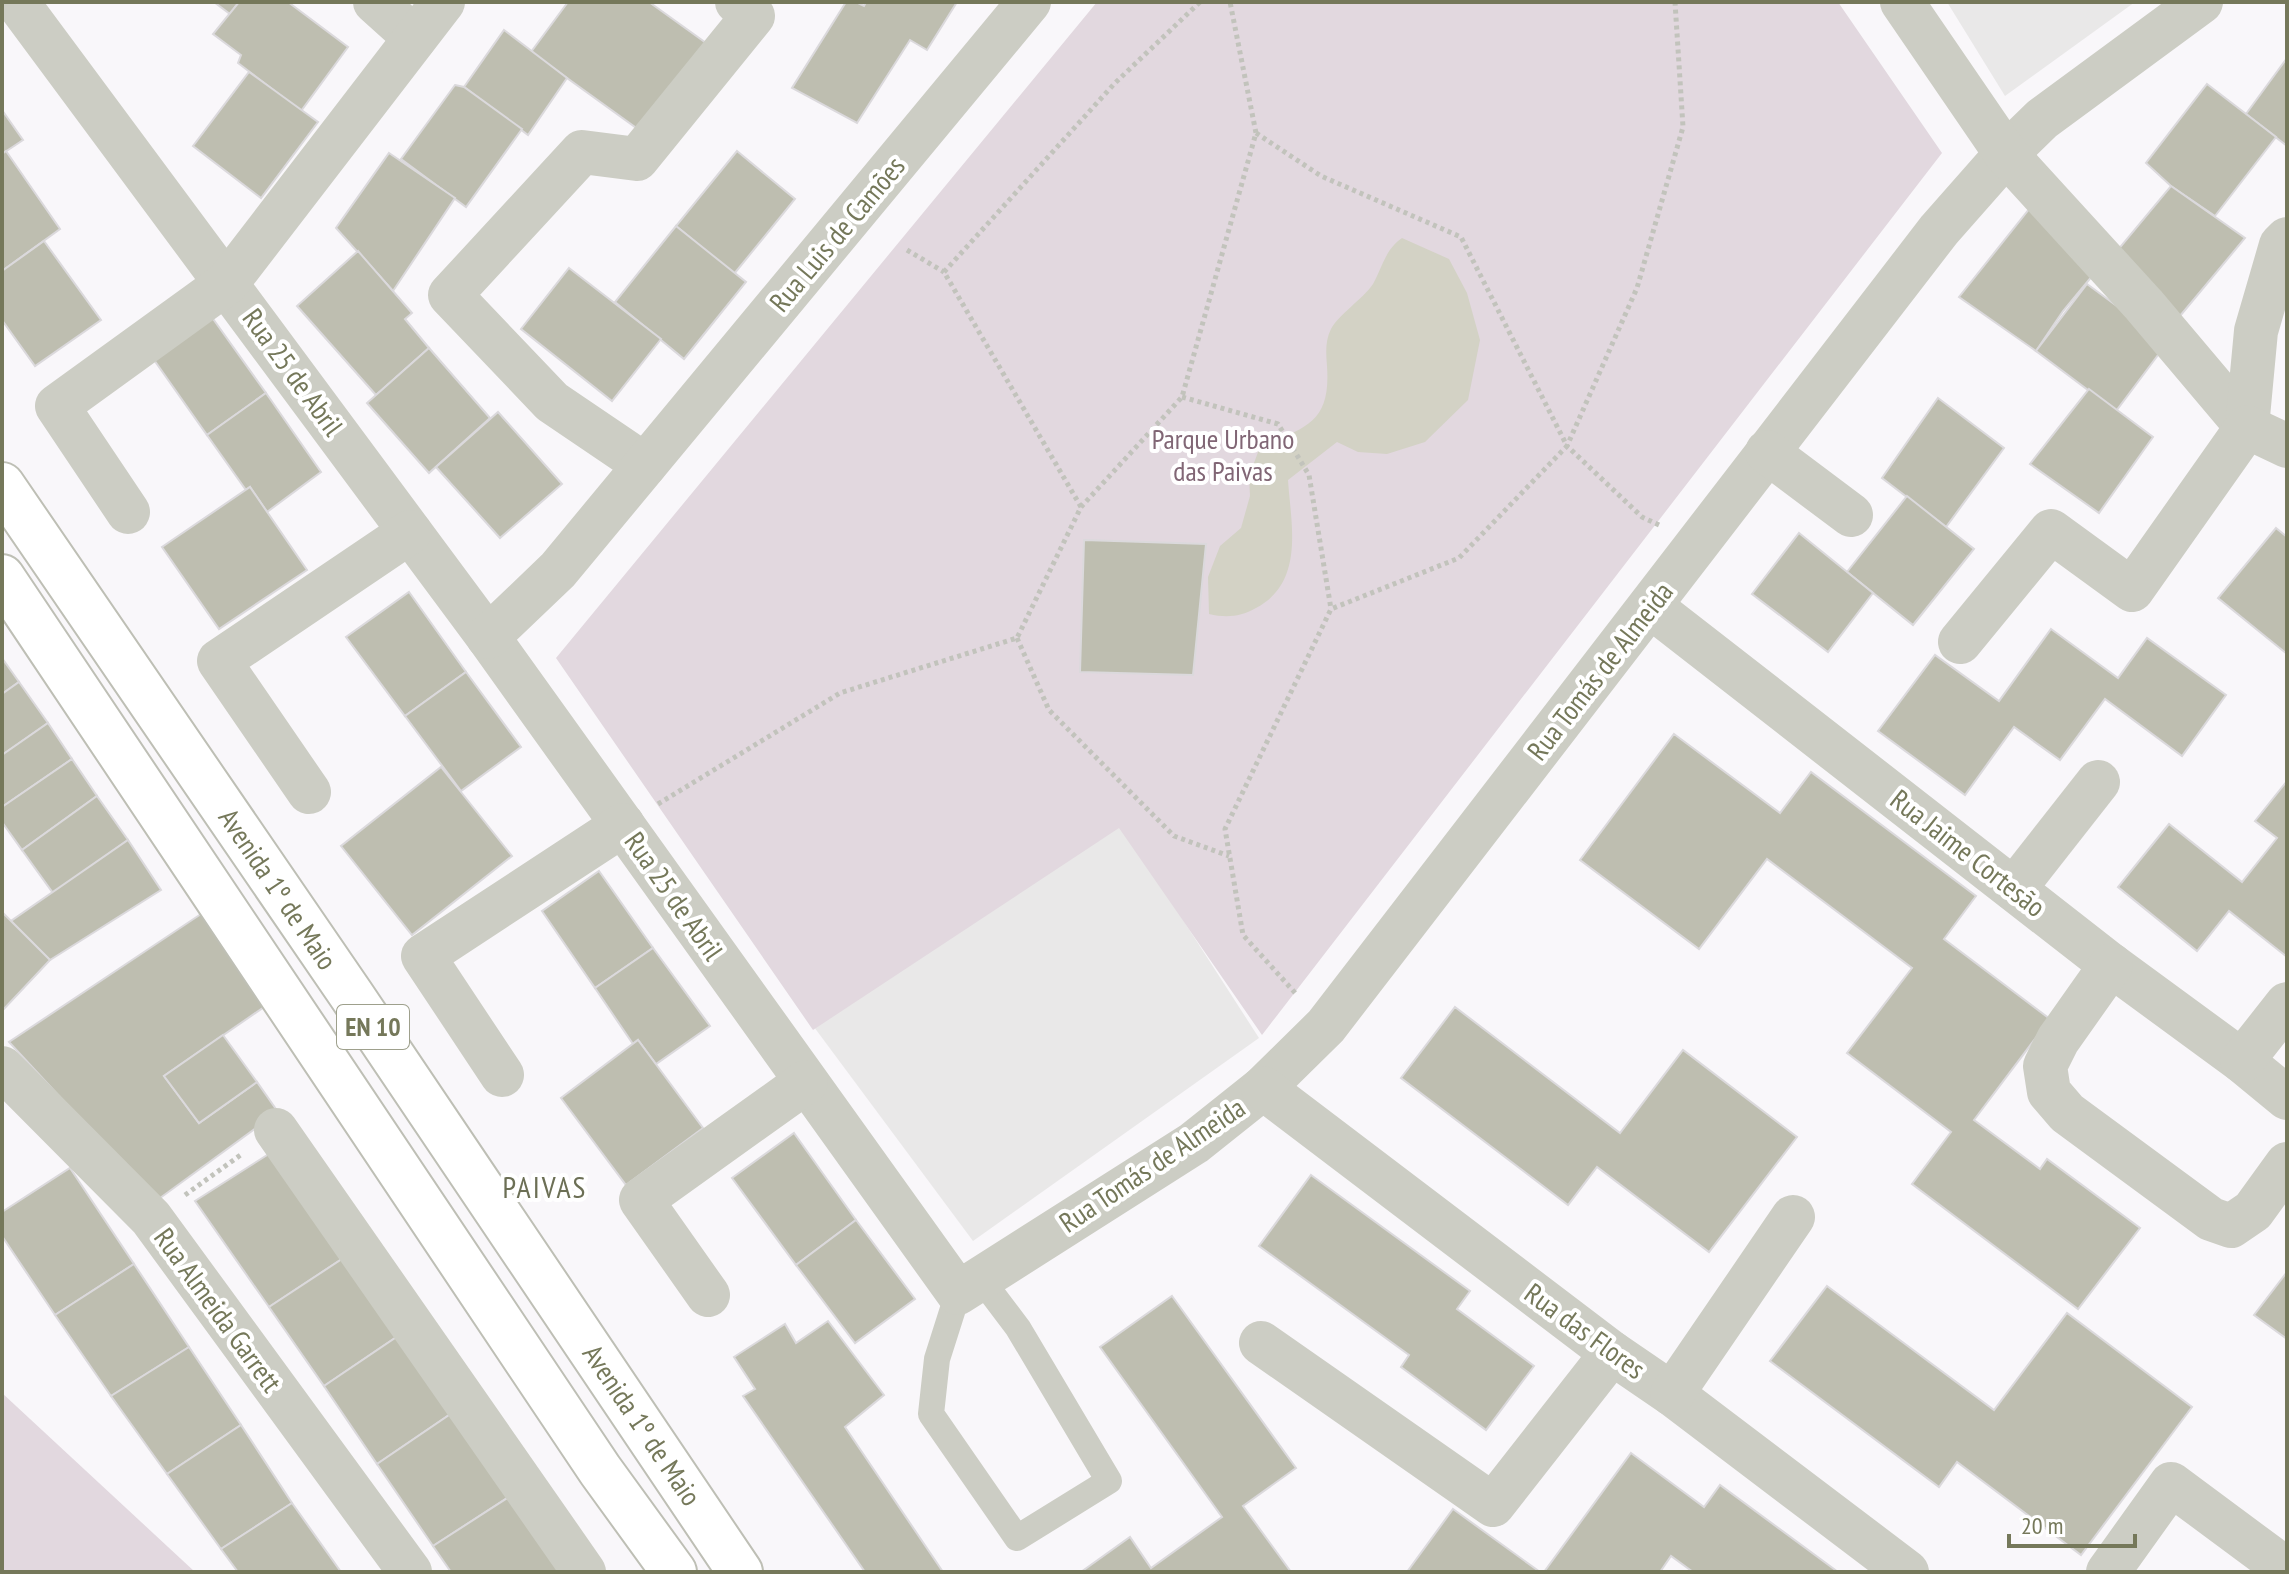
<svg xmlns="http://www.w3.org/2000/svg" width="2289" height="1574" font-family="'PT Sans Narrow',sans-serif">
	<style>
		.built { fill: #e9e8e8 }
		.green { fill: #e2d8df }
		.water { fill: #d3d2c5 }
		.building { fill: #bebeb0; stroke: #dbd9dc; stroke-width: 2 }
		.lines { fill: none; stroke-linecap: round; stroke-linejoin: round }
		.primary-casing { stroke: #bebfb5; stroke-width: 48 }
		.path { stroke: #c2c3bc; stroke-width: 5; stroke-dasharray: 4 4; stroke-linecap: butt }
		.lane { stroke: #cccdc4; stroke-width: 26 }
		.street { stroke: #cccdc4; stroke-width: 44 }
		.primary { stroke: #fff; stroke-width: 44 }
		.labels { text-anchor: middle; stroke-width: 8; stroke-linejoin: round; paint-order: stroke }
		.shield { fill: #fff; stroke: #9ea08c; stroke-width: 2 }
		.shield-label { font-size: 26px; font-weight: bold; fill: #75785a }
		.street-label { font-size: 28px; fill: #75785a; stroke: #fff }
		.park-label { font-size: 28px; fill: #816675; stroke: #fff }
		.neighbourhood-label { font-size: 30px; letter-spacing: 2px; fill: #6c6f55; stroke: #fff }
	</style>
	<rect width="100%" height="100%" fill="#f9f7fa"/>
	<!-- built -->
	<g class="built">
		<polygon points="1947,2 2135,2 2005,96"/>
		<polygon points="1118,819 1259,1038 973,1241 814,1027"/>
	</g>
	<!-- green -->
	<g class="green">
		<polygon points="1097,2 1838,2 1942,153 1262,1035 1119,828 813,1030 556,658"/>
		<polygon points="2,1393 195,1572 2,1572"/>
	</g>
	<!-- water -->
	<path class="water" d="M1402,238L1449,259L1467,293L1480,340L1468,400L1425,442L1387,454L1358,452L1337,442L1288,480C1291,525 1305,582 1256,608C1240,617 1226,618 1209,614L1208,577L1220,546L1241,528L1250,496L1249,476L1260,447C1306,427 1331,423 1327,366C1326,353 1325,341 1331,329C1339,314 1362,300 1373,284C1383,266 1385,250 1402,238Z"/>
	<!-- building -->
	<g class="building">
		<polygon points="214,2 239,2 230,14"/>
		<polygon points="239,2 288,2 348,47 301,111 238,63 241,55 213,34"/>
		<polygon points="568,2 649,2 706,43 642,132 531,52"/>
		<polygon points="846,2 856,2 864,6 866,2 957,2 927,50 910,40 857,123 792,88"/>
		<polygon points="504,30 567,78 528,135 464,87"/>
		<polygon points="2287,58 2287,146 2246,114"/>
		<polygon points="249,72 318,122 261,198 193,146"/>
		<polygon points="2207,84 2276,137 2215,216 2171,186 2146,163"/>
		<polygon points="455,85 464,87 522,129 466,207 401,159"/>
		<polygon points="2,110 23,140 2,154"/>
		<polygon points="6,151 60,229 2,271 2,154"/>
		<polygon points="737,151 795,199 734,274 676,226"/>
		<polygon points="389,153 455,198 393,291 336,228"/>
		<polygon points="2171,186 2245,238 2180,316 2112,257"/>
		<polygon points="2030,208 2098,269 2063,311 2036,351 1959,297"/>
		<polygon points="676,226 746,282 684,359 615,302"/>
		<polygon points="44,241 101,320 35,366 2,320 2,271"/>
		<polygon points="358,251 412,313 405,319 429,348 376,395 297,306"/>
		<polygon points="569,268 661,339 612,401 521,329"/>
		<polygon points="2087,284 2167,343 2116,411 2036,351"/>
		<polygon points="211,316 266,393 207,435 152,357"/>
		<polygon points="429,348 490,418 429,473 367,403"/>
		<polygon points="2089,389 2153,437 2099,513 2030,464"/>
		<polygon points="266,393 321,472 267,512 250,487 246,490 207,435"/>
		<polygon points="1938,398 2004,448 1946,527 1882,478"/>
		<polygon points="498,412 562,484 500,538 436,467"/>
		<polygon points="250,487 307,570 219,629 162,547"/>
		<polygon points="1907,496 1974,549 1913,625 1847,572"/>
		<polygon points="2276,528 2287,537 2287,654 2218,598"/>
		<polygon points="1799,533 1873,593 1828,652 1752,594"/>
		<polygon points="1084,540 1206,544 1193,675 1080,672"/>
		<polygon points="409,592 466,672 405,716 346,637"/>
		<polygon points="2051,629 2118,678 2147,638 2226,695 2182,756 2105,699 2060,760 2014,727 1965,795 1878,731 1935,655 1999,701"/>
		<polygon points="2,658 19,682 2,694"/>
		<polygon points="466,672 521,747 461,791 405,716"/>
		<polygon points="19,682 48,723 2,755 2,694"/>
		<polygon points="48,723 72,759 2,807 2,755"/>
		<polygon points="1674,734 1780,813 1811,772 1976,896 1944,939 2050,1019 1974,1120 2040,1169 2047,1159 2140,1228 2078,1309 1912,1184 1951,1132 1847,1053 1912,968 1767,859 1699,949 1580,860"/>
		<polygon points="72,759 97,796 22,850 2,822 2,807"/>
		<polygon points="441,767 512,856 412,935 341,846"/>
		<polygon points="2287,781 2287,957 2229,911 2197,951 2118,887 2169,824 2242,882 2277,838 2255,821"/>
		<polygon points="97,796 128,840 53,893 22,850"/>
		<polygon points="128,840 161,890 50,960 11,921"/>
		<polygon points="599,871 653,948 595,988 542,911"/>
		<polygon points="2,912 50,960 2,1011"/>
		<polygon points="201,914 267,1005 164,1076 199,1123 257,1082 278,1112 156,1201 9,1042"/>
		<polygon points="653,948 710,1026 656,1064 638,1040 633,1044 595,988"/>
		<polygon points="1455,1007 1620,1133 1683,1050 1797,1137 1709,1252 1597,1167 1568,1205 1401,1078"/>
		<polygon points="223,1035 257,1082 199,1123 164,1076"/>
		<polygon points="638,1040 703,1128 626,1185 561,1098"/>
		<polygon points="794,1133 856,1220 796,1265 732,1178"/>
		<polygon points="275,1150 348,1255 269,1307 195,1201"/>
		<polygon points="70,1168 134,1264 55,1315 2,1236 2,1212"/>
		<polygon points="1311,1175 1470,1291 1457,1309 1534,1366 1486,1430 1401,1367 1409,1355 1259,1246"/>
		<polygon points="856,1220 915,1299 855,1343 796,1265"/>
		<polygon points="348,1255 401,1334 324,1386 269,1307"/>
		<polygon points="134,1264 189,1347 111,1396 55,1315"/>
		<polygon points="2287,1272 2287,1339 2254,1315"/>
		<polygon points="1827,1286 1994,1410 2067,1313 2192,1407 2081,1555 1957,1462 1939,1487 1770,1361"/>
		<polygon points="1172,1296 1296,1468 1243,1506 1291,1572 1081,1572 1130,1537 1151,1568 1222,1517 1100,1347"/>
		<polygon points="828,1321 884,1395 845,1427 943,1572 865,1572 743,1396 755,1389 734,1357 785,1324 796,1343"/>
		<polygon points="401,1334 455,1411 377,1464 324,1386"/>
		<polygon points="189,1347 241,1425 167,1474 111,1396"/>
		<polygon points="455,1411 512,1495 433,1546 377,1464"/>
		<polygon points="241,1425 292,1503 221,1549 167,1474"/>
		<polygon points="1631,1453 1704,1507 1720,1485 1838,1572 1693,1572 1671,1556 1660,1572 1544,1572"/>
		<polygon points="512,1495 564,1572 451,1572 433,1546"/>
		<polygon points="292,1503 341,1572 238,1572 221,1549"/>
		<polygon points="1453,1509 1540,1572 1407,1572"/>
	</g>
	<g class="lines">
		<defs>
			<g id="primary">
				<polyline points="2,485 352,996 740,1572"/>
				<polyline points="2,577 600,1470 674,1572"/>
			</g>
		</defs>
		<!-- primary casing -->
		<use href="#primary" class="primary-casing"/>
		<!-- path -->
		<g class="path">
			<polyline points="1256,133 1321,176 1461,237 1567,446 1459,558 1331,609 1225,829 1243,935 1297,995"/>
			<polyline points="907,250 944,272"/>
			<polyline points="1182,397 1278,424 1309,475 1331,609"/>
			<polyline points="1081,507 944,272 1115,83 1200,2"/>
			<polyline points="1659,525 1642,517 1567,446 1637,288 1683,127 1675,2"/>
			<polyline points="1017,638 1049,710 1174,836 1229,856"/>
			<polyline points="658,804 840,693 1017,638 1081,507 1182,397 1256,133 1230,2"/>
			<polyline points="185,1195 242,1154"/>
		</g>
		<!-- lane -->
		<polyline class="lane" points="958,1293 937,1359 931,1414 1017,1538 1109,1481 1018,1328 981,1279"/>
		<!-- street -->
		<g class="street">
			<polyline points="17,2 488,637 958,1293 1194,1143 1263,1088 1326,1026 1939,230 2006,154 2042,119 2201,2"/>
			<polyline points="375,2 415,38"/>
			<polyline points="1902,2 2006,154 2144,305 2247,427"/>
			<polyline points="2247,427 2256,331 2281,245 2287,239"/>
			<polyline points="1767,452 1851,515"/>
			<polyline points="645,465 552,402 450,295 582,152 637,159 753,16 737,2"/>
			<polyline points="128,512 57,406 227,283 443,2"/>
			<polyline points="1650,606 2111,965 2242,1061 2287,1098"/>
			<polyline points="488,637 558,570 1029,2"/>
			<polyline points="1960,642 2051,531 2132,590 2247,427 2287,446"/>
			<polyline points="309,792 219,661 410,532"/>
			<polyline points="2014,889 2098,782"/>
			<polyline points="2111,965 2058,1040 2045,1066 2049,1092 2067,1113 2211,1219 2231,1226 2253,1211 2287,1164"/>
			<polyline points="2242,1061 2287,1004"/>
			<polyline points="2,1068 151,1218 410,1572"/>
			<polyline points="502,1075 423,956 623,825"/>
			<polyline points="1263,1088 1612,1353 1672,1394 1907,1572"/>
			<polyline points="276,1130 584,1572"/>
			<polyline points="708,1295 641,1200 806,1082"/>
			<polyline points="1261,1343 1493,1505 1612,1353"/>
			<polyline points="1672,1394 1793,1217"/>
			<polyline points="2108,1572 2171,1484 2287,1570"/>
		</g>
		<!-- primary -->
		<use href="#primary" class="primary"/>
	</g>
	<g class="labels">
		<!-- shield labels -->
		<rect class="shield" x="337" y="1005" width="72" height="44" rx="6"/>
		<g class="shield-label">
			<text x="373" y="1036">EN 10</text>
		</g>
		<!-- street labels -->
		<g class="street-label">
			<text transform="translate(837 234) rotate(-50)" y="10">Rua Luis de Camões</text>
			<text transform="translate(293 372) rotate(54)" y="10">Rua 25 de Abril</text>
			<text transform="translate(1600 671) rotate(-52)" y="10">Rua Tomás de Almeida</text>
			<text transform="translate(1968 853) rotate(38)" y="10">Rua Jaime Cortesão</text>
			<text transform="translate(278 889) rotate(56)" y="10">Avenida 1º de Maio</text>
			<text transform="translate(674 896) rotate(55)" y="10">Rua 25 de Abril</text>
			<text transform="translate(1152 1165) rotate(-34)" y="10">Rua Tomás de Almeida</text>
			<text transform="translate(218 1310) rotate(54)" y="10">Rua Almeida Garrett</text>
			<text transform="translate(1585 1331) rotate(36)" y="10">Rua das Flores</text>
			<text transform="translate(642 1425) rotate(56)" y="10">Avenida 1º de Maio</text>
		</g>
		<!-- park labels -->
		<g class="park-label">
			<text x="1223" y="449">Parque Urbano<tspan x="1223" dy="32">das Paivas</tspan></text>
		</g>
		<!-- neighbourhood labels -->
		<g class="neighbourhood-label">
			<text x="545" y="1198">PAIVAS</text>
		</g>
	</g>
	<!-- border -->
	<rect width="2289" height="1574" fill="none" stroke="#75785a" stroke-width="8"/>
	<!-- scale -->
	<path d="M2009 1534v12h126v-12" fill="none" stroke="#75785a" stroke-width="4"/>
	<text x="2021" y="1534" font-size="24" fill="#75785a" stroke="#ffffff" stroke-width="6" paint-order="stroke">20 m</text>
</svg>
